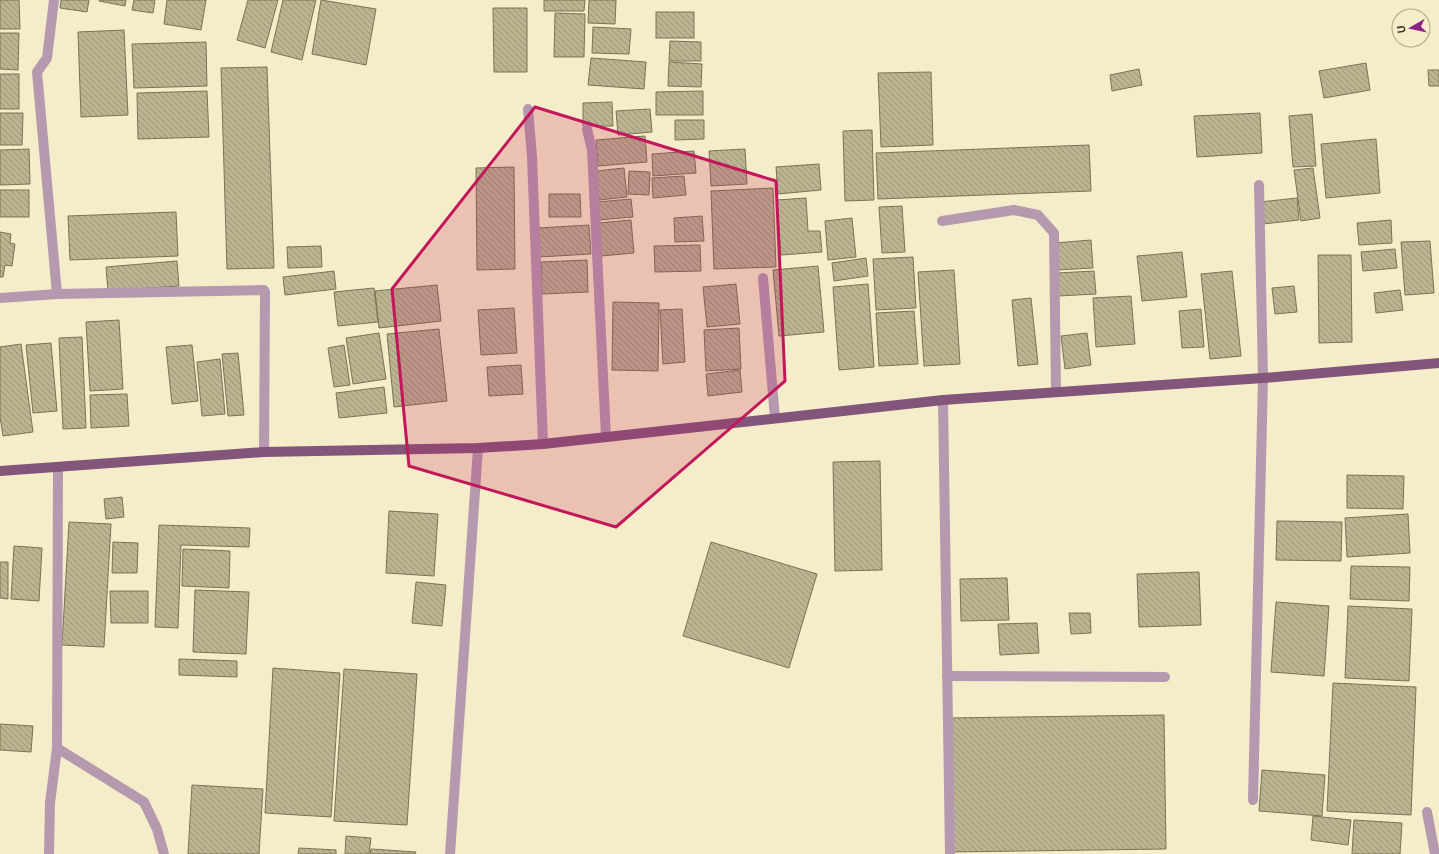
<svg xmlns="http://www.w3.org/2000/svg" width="1439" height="854" font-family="'Public Sans',sans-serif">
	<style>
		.building { fill: url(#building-back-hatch); stroke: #7a7353 }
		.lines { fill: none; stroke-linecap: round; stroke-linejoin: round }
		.service { stroke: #b499af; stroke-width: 10 }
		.minor { stroke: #b499af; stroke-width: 10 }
		.tertiary { stroke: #b499af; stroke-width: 10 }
		.primary { stroke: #83557b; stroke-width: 10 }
		.marked { fill: #c2185b; fill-opacity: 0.2; stroke: #c2185b; stroke-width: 3; stroke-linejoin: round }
	</style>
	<defs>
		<pattern id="building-back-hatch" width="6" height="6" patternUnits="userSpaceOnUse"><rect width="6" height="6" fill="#bbb391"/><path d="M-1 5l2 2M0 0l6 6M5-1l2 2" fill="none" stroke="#999377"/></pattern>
	</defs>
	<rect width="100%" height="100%" fill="#f5edc9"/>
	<!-- building -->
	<g class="building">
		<polygon points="0,0 19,0 20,29 0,29"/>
		<polygon points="61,0 89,0 87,12 60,8"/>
		<polygon points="99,0 126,0 125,6 99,1"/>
		<polygon points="134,0 155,0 153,13 132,10"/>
		<polygon points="167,0 206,0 201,30 164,24"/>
		<polygon points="248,0 278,0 265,48 237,40"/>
		<polygon points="283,0 316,0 302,60 271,52"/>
		<polygon points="321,0 376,9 366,65 312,54"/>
		<polygon points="544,0 585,0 584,11 544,11"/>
		<polygon points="589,0 616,0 615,24 588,23"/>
		<polygon points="493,8 527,8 527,72 494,72"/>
		<rect x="656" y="12" width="38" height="26"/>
		<polygon points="555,13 585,14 584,57 554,57"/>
		<polygon points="593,27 631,29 629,54 592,53"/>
		<polygon points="124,30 128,115 81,117 78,32"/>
		<polygon points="0,33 19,33 18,70 0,69"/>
		<polygon points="670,41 701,42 701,61 669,61"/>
		<polygon points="206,42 207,86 134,88 132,44"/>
		<polygon points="591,58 646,62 644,89 588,85"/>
		<polygon points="669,62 702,64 701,87 668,86"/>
		<polygon points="1366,63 1370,90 1324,98 1319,71"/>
		<polygon points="267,67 274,268 227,269 221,68"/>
		<polygon points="1139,69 1142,85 1112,91 1110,75"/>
		<polygon points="1428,70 1439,70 1439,86 1429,86"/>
		<polygon points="931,72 933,145 881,147 878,73"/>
		<rect x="0" y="74" width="19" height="35"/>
		<polygon points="207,91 209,137 138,139 137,93"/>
		<polygon points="703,91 703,115 656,115 656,92"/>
		<polygon points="612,102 613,126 583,126 583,103"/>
		<polygon points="650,109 652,132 618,135 616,111"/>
		<polygon points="0,113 23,113 22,145 0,145"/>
		<polygon points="1260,113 1262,153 1197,157 1194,116"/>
		<polygon points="1312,114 1316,166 1293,167 1289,116"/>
		<polygon points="675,120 704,120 704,139 675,140"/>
		<polygon points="872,130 874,200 845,201 843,131"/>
		<polygon points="645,136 647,162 598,166 596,140"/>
		<polygon points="1376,139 1380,193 1326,198 1321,144"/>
		<polygon points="1089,145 1091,191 878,199 876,153"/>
		<polygon points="29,149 30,184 0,185 0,150"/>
		<polygon points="745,149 747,184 711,186 709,151"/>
		<polygon points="694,151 696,173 653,176 652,154"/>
		<polygon points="819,164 821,190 778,194 776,167"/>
		<polygon points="514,167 515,269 477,270 476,168"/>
		<polygon points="624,168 627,197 599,200 596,171"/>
		<polygon points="1313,168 1320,218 1301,221 1294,170"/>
		<polygon points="629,171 650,172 649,195 628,194"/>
		<polygon points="684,176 686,195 653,198 652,178"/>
		<polygon points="773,188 776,267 714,269 711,191"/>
		<rect x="0" y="190" width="29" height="27"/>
		<polygon points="549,194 580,194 581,217 549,217"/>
		<polygon points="806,198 808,231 820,231 822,252 781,255 777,200"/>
		<polygon points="1297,198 1299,220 1263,224 1260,202"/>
		<polygon points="631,199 633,217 599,220 597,202"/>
		<polygon points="902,206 905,252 882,253 879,207"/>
		<polygon points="176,212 178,256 70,260 68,216"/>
		<polygon points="702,216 704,241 675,242 674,218"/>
		<polygon points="852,218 856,257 828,260 825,221"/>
		<polygon points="631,220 634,253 601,256 598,223"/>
		<polygon points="1391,220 1392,243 1359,245 1357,223"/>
		<polygon points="589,225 591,254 539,257 538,228"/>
		<polygon points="0,232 11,234 10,243 15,244 12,266 5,265 3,277 0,277"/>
		<polygon points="1091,240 1093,268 1057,270 1055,243"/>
		<polygon points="1430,241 1434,293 1405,295 1401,242"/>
		<polygon points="700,245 701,271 655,272 654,246"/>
		<polygon points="321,246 322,267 288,268 287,247"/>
		<polygon points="1395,249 1397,268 1363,271 1361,252"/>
		<polygon points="1182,252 1187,297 1142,301 1137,256"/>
		<polygon points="1318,255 1351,255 1352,342 1319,343"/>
		<polygon points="913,257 916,308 876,310 873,259"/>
		<polygon points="866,258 868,276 834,281 832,263"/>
		<polygon points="587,260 588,292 542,294 541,262"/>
		<polygon points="177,261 179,286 108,291 106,267"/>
		<polygon points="818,266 824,332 779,336 773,270"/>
		<polygon points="954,270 960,364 924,366 918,272"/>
		<polygon points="334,271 336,289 285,295 283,277"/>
		<polygon points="1094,271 1096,294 1058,296 1057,273"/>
		<polygon points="1232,271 1241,356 1210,359 1201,274"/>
		<polygon points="736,284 740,324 707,327 703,287"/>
		<polygon points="868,284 874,367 839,370 833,287"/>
		<polygon points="437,285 441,321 379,328 375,291"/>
		<polygon points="1294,286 1297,312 1275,314 1272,288"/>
		<polygon points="374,288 378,322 338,326 334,292"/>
		<polygon points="1400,290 1403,310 1376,313 1374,293"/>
		<polygon points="1131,296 1135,344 1096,347 1093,298"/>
		<polygon points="1031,298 1038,364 1018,366 1012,300"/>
		<polygon points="613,302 659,303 658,371 612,370"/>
		<polygon points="514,308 517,353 481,355 478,310"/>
		<polygon points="682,309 685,362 663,364 660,310"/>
		<polygon points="1201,309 1204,347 1182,348 1179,311"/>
		<polygon points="914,311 918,364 879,366 876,313"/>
		<polygon points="119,320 123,389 90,391 86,322"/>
		<polygon points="739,328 741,369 706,371 704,330"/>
		<polygon points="439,329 447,401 394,407 387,334"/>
		<polygon points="379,333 386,379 353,384 346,338"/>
		<polygon points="1087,333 1091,365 1065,369 1061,336"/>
		<polygon points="82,337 86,428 63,429 59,338"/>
		<polygon points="51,343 57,411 33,413 26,345"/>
		<polygon points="21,344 33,432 3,436 0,417 0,347"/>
		<polygon points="192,345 198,401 172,404 166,347"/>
		<polygon points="344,345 350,385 334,387 328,348"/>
		<polygon points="238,353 244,415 228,416 222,354"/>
		<polygon points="220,359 225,414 202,416 197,362"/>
		<polygon points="521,365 523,394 489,396 487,367"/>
		<polygon points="740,370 742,392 708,396 706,374"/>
		<polygon points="384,387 387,413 339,418 336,393"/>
		<polygon points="127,394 129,426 91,428 90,395"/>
		<polygon points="880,461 882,570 835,571 833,462"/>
		<polygon points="1347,475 1404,476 1403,509 1347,508"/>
		<polygon points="122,497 124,517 106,519 104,499"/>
		<polygon points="389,511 438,514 434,576 386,573"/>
		<polygon points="1408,514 1410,553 1347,557 1345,518"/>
		<polygon points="1277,521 1342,522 1341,561 1276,560"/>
		<polygon points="69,522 111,524 104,647 62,645"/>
		<polygon points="159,525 250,528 249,547 181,545 178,628 155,627"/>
		<polygon points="113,542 138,543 137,573 112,573"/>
		<polygon points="711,542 817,574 789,668 683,636"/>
		<polygon points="14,546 42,548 39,601 11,599"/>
		<polygon points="183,549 230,551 229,588 182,586"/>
		<polygon points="0,562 8,562 8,599 0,598"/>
		<polygon points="1351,566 1410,567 1409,601 1350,599"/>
		<polygon points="1199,572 1201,625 1139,627 1137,574"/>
		<polygon points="1007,578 1009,620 961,621 960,579"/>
		<polygon points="416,582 446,585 442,626 412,623"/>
		<polygon points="195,590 249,592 246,654 193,652"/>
		<polygon points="110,591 148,591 148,623 111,623"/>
		<polygon points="1276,602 1329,606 1324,676 1271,672"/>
		<polygon points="1348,606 1412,609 1409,681 1345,678"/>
		<polygon points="1069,613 1090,613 1091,633 1071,634"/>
		<polygon points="1037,623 1039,653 1000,655 998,624"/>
		<polygon points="179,659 237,661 237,677 179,675"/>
		<polygon points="273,668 340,673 331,817 265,813"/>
		<polygon points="344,669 417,674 407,825 334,821"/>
		<polygon points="1333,683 1416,687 1411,815 1327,811"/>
		<polygon points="1164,715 1166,849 950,852 948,718"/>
		<polygon points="0,724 33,726 31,752 0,750"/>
		<polygon points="1262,770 1325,775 1322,816 1259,811"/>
		<polygon points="192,785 263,789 259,854 188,854"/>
		<polygon points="1313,816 1351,820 1348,845 1311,840"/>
		<polygon points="1354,820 1402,823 1400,854 1352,854"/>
		<polygon points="346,836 371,838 369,854 345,854"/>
		<polygon points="299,848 336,850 336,854 298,854"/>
		<polygon points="371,849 416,852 415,854 370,854"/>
	</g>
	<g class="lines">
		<!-- service -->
		<g class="service">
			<polyline points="943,400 950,854"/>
			<polyline points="947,676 1165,677"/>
			<polyline points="57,748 144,802 157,829 164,854"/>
			<polyline points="49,854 50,803 57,748 58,467"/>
		</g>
		<!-- minor -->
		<g class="minor">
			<polyline points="54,0 47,58 37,72 57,294"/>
			<polyline points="528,109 532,156 543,444"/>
			<polyline points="587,129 592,150 606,437"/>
			<polyline points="942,221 1014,210 1038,215 1054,233 1056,392"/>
			<polyline points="763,278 775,418"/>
			<polyline points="0,298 57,294 264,290 265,292 264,452"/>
			<polyline points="1253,800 1263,378 1259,185"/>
			<polyline points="1427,812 1435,854"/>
		</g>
		<!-- tertiary -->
		<polyline class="tertiary" points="450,854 478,448"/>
		<!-- primary -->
		<polyline class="primary" points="0,471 264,452 478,448 543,444 943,400 1263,378 1439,363"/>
	</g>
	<!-- marked area -->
	<path class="marked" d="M535,107L776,181L785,381L616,527L409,466L392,289Z"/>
	<!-- north arrow -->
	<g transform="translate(1411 28) rotate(261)"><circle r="19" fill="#f5edc9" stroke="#aba58a"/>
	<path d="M0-3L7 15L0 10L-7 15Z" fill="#902284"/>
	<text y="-6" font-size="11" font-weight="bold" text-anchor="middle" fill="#3c392b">U</text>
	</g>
</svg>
